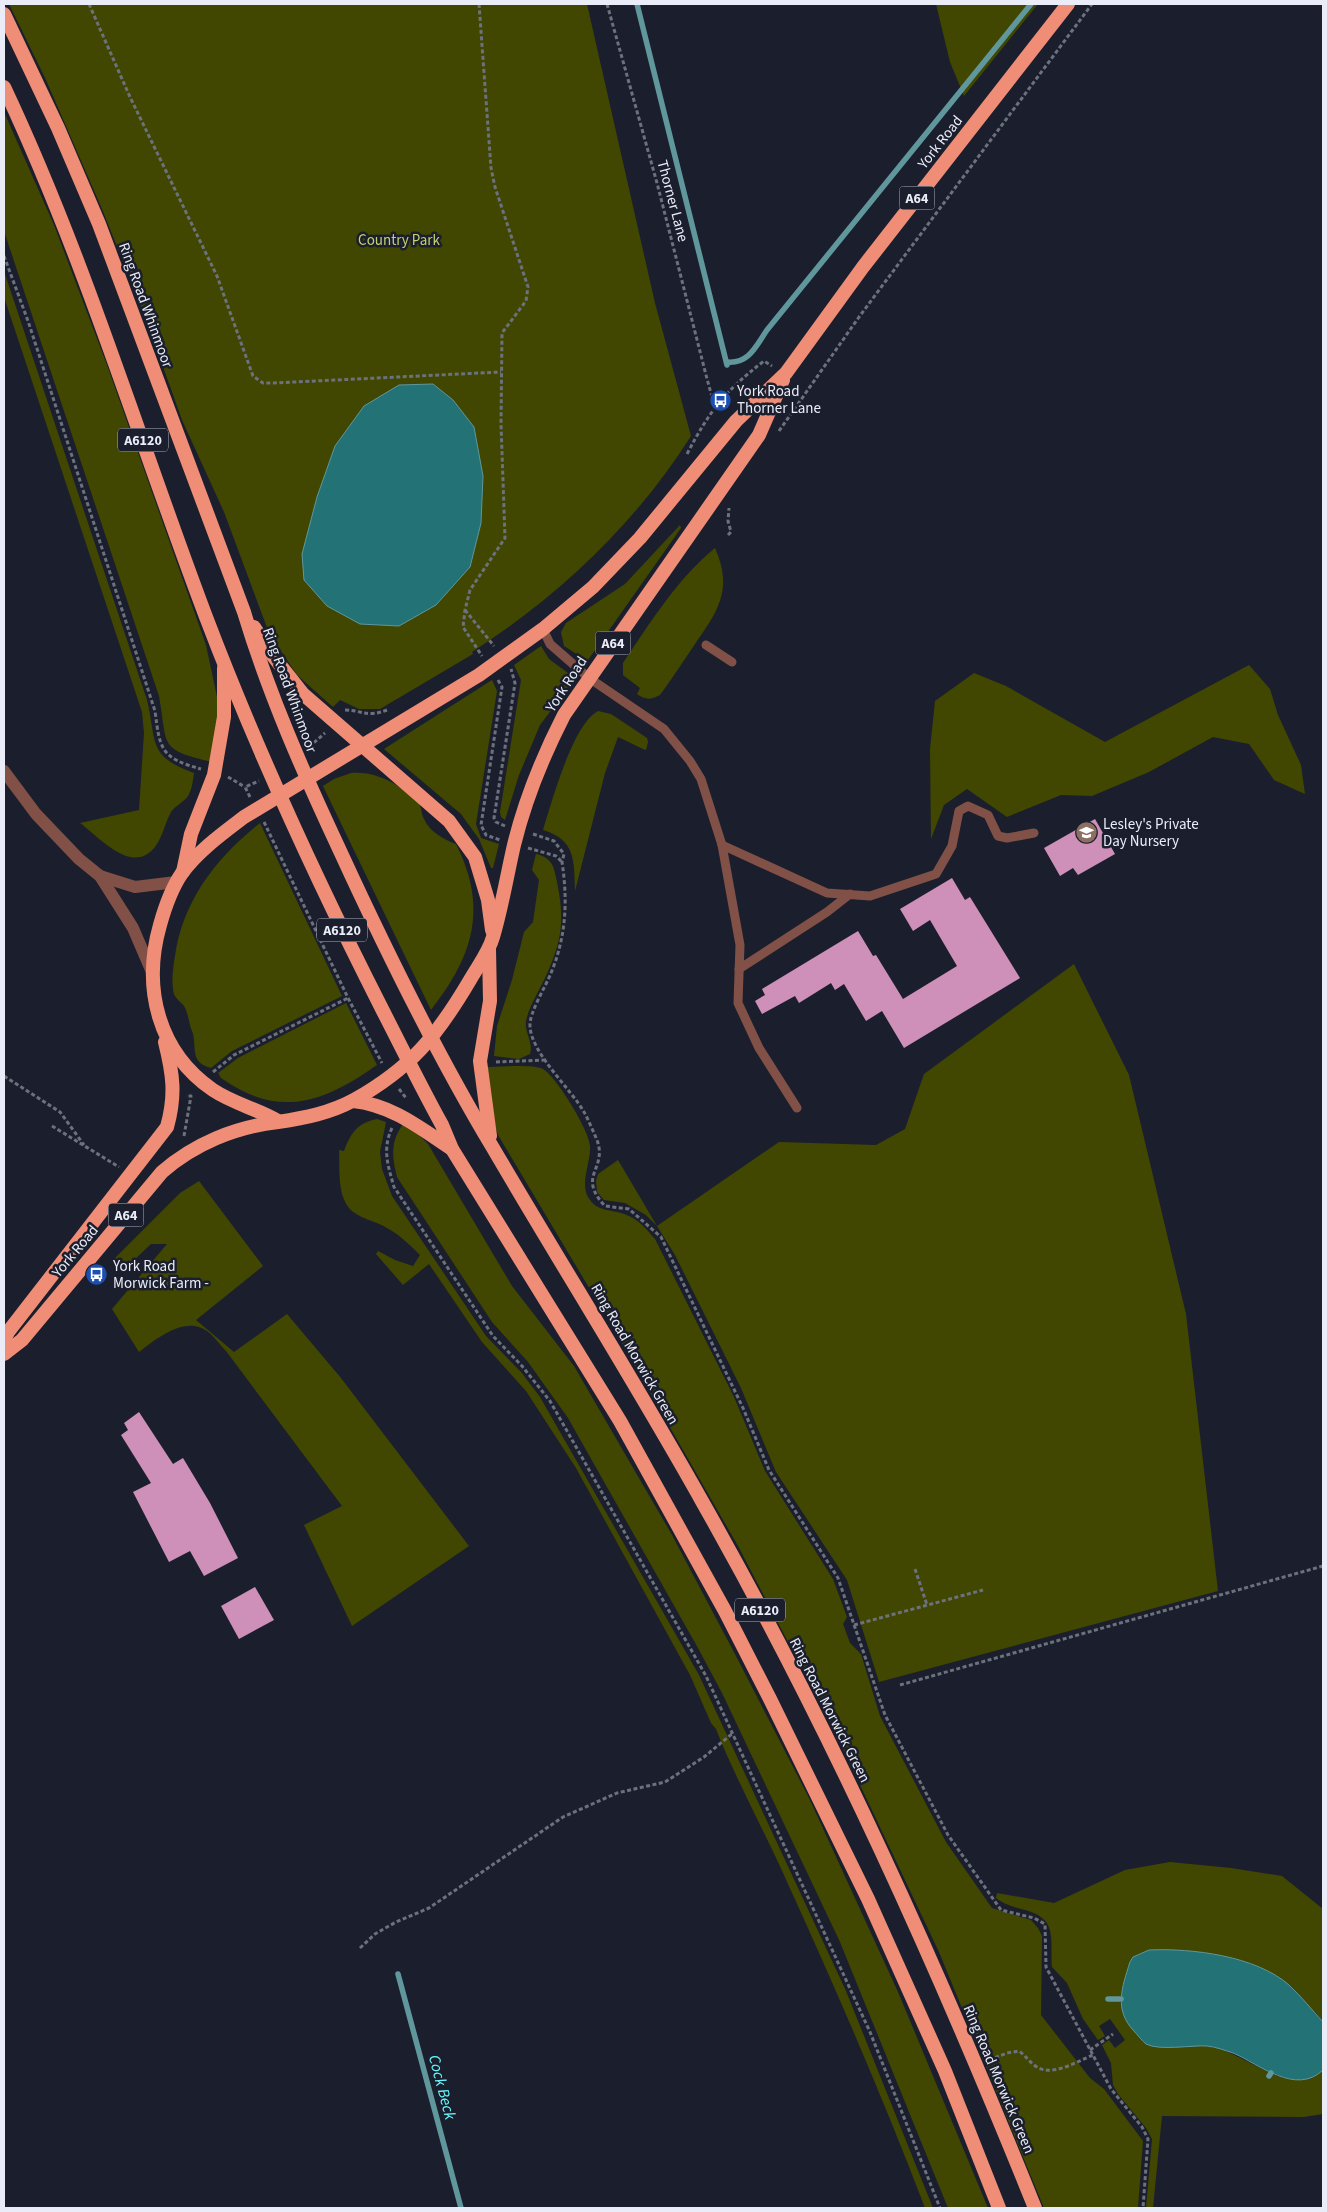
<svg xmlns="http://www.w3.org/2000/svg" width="1327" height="2212" font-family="'Source Sans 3',sans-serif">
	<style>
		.green { fill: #414700 }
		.water { fill: #237276; stroke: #5f979d }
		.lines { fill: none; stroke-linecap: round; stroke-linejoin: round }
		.stream { stroke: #5f979d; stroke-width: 5.5 }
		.building { fill: #ce8fb8 }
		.path { stroke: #6d717d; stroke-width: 3; stroke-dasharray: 4 2.5; stroke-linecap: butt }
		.service { stroke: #815046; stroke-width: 9 }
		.minor { stroke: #815046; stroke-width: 12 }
		.trunk { stroke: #f08d77; stroke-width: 14 }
		.labels { text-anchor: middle; stroke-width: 5; stroke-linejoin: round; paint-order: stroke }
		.shield { fill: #1b1f2d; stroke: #acafbb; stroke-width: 1 }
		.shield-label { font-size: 14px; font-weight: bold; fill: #eaedf8 }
		.street-label { font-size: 15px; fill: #eaedf8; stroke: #1b1f2d }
		.park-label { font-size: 15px; fill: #c4d170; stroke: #1b1f2d }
		.poi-label { font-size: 15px; fill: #eaedf8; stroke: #1b1f2d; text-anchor: start }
		.water-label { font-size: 16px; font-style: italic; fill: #68f8fe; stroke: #1b1f2d }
	</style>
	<rect width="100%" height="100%" fill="#1b1f2d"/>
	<!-- green -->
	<g class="green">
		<path d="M9,4H587L655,303L691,436C637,522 558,597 472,652L473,654L380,709H359L340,700L333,707L297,675L269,633L224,512L182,420L146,319L102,209L46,80Z"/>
		<polygon points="936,4 1038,4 964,96 950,62"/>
		<path d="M4,112L54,225L107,365L206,645L217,697V725L212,762C158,749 168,747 159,696L4,231Z"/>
		<path d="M4,271L147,700C157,742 147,756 194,773C193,780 192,790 188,796C184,802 175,806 171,812C165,823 163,836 155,847C132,876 99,837 80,823L139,810L144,733L142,712L4,297Z"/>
		<polygon points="680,525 681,528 588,660 586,660 564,646 561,632 566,623 625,584"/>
		<path d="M715,548C734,591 717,612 693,647C682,663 671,680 660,695C651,700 645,700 637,694L640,688L623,675V663C650,623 677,579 715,548Z"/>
		<polygon points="541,646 549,659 572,676 574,680 540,725 519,775 505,820 501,817 500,812 521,680 514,665"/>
		<polygon points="1249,665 1270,689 1278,715 1301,765 1305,794 1274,780 1249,744 1213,737 1149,772 1092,796 1061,795 1007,817 967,789 944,805 931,839 930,749 935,701 974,673 1006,686 1105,742"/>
		<polygon points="492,680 497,691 476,824 481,838 499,844 493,868 491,868 479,839 461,814 384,749"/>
		<path d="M598,711L611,714L647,738L648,742L646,750L643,749L618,737L605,773L575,891C574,861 576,840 543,830C552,801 573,724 598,711Z"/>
		<path d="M351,773C377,771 402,785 419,804C422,808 421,814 424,819C429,831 444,840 456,844C488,908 474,955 431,1010L323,786L334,779Z"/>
		<path d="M260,823L342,996L232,1051L211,1068C188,1062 198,1046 192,1031C189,1024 188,1012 184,1006C181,1002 176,999 174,994C171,982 173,968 175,956C183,900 217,857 260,823Z"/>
		<path d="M536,854C553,858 554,867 557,882C565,921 562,941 545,978C539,991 531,1003 527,1017C522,1030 534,1041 530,1054L519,1059L494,1056L497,1026L512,980L524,932L533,922L539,880L532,870Z"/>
		<polygon points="1074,964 1129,1075 1186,1314 1218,1591 879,1682 847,1580 776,1472 741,1388 675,1255 657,1226 646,1215 625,1203 604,1200 597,1192 596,1181 598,1174 618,1160 657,1226 779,1142 876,1145 905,1129 924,1074"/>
		<path d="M346,1003L377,1065C323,1103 279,1119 221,1078L218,1073L238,1058Z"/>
		<path d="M486,1067C499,1067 532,1064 543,1069C555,1075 590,1131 590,1146C591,1161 581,1180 587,1195C596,1214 613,1208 629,1216C640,1221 647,1230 655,1239L734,1397L765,1471L833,1579L847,1617L843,1624L850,1643L861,1654L880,1716L946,1842L992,1908L1031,1920L1038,1928L1042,1936L1041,2015L1090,2078L1104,2089L1143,2141L1138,2208H1044L939,1952L835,1732L738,1546L616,1333L498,1135L491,1112Z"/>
		<path d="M377,1119L386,1122L380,1152L382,1169L392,1196L486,1336L521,1372L540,1397L699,1675L846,1991L933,2208H925C883,2098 837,1991 788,1884C765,1832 737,1782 716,1729L711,1723L690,1675L576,1468L526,1391L482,1342L429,1264L403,1285L376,1254L378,1251L395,1260L413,1266L420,1255C410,1245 400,1235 387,1228C376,1221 357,1218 349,1208C337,1193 340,1168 339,1150L344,1151C351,1133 357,1123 377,1119Z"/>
		<path d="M403,1124L417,1133L428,1144L512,1286L574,1366L672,1535L737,1658L809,1798L898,1992L988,2208H948L840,1942L722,1693L698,1648L568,1418L528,1362L492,1322L397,1177C392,1157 390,1142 403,1124Z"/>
		<path d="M199,1181L263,1266L196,1320L234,1352L287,1314L341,1378L469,1546L352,1626L304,1525L342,1506L226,1351C220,1345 214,1336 207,1331C185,1315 156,1339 139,1352L112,1309L167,1244H151L130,1264L112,1261L180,1193Z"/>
		<path d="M1170,1862L1231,1868L1282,1876L1323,1909V2022L1316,2013L1149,1950L1133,1957L1130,1962L1120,2002L1156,2046H1208L1222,2049L1277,2076L1292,2079L1323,2070V2114L1304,2117L1162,2116L1153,2208H1146L1152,2139L1146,2128L1118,2094L1113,2085L1111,2063L1102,2045L1109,2040L1115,2048L1125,2040L1110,2019L1099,2026L1105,2036L1098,2040L1083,2019L1067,1983L1052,1967C1050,1938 1058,1919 1025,1910C1014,1907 1005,1905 996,1898L997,1893L1054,1903L1125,1870Z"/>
	</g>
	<!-- water -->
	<g class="water">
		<polygon points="433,384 453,400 474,427 483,476 481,523 470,567 436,605 399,626 360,624 327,606 304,580 302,554 317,497 335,446 364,406 399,385"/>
		<path d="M1149,1950C1192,1948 1256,1956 1289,1985C1301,1996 1312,2010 1323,2022V2070C1296,2096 1259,2064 1233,2053C1224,2050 1216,2047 1207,2046C1192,2045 1159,2051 1146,2044C1142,2041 1137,2034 1133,2030C1114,2009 1122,1987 1130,1962L1133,1957Z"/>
	</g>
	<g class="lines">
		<!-- stream -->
		<g class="stream">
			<polyline points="637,4 727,365"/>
			<path d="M727,362C749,364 756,346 767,330L1031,4"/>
			<polyline points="398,1974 461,2208"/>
			<polyline points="1108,1999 1121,1999"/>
			<polyline points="1269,2076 1271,2073"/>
		</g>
	</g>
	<!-- building -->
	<g class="building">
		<polygon points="1095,819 1115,854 1078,875 1073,868 1060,876 1044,848"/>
		<polygon points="952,878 965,900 970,897 1020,978 904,1048 882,1011 866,1021 844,984 835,990 831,983 799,1003 795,996 762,1014 755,1001 765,995 762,989 858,931 873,956 876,955 903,999 957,966 930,920 913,931 900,909"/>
		<polygon points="139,1412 173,1464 183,1458 210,1503 238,1558 204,1576 190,1551 169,1562 133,1492 151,1483 121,1435 128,1430 124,1423"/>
		<polygon points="255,1587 274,1620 239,1639 221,1606"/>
	</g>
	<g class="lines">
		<!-- path -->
		<g class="path">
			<polyline points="89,4 130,97 217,276 253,376 263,383 274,383 501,372"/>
			<polyline points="479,4 491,168 495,187 528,287 526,301 502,333 501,424 505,538 470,590 465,610 463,627 482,656"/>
			<polyline points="607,4 657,183 706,375 712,397 717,404"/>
			<path d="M4,256L28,321L155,711C160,750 161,758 201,769"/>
			<polyline points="779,431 859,317 1092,4"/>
			<path d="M687,454C710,410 725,391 764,361L772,366"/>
			<polyline points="728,535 731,532 728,521 729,508"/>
			<polyline points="465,610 494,646"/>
			<polyline points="498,680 502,687 481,825 486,835 500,840"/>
			<path d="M345,710C362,710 366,718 387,710"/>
			<polyline points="309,747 325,733"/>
			<polyline points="228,777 245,787"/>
			<polyline points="250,797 245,787 259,781"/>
			<polyline points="264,822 348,998 382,1063"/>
			<polyline points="505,826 496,822 494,818 515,683 511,669"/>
			<path d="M533,834L554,841L564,854L562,862C568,901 566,937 551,973C546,986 529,1013 530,1026C531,1053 571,1089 584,1112C589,1121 593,1131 597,1140C608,1170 576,1175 605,1206L629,1209L661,1237L743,1408L769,1470L838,1578L885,1715L948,1835L1001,1910L1034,1918L1045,1924L1046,1967L1111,2089L1142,2127L1148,2139L1143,2208"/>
			<polyline points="528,848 556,856 562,862"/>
			<polyline points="496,1062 546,1060"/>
			<polyline points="213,1072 234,1055 348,998"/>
			<polyline points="4,1076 60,1112 84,1145"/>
			<polyline points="399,1089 406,1098"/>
			<polyline points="52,1126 119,1167"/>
			<path d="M392,1128C382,1149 388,1166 394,1187L493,1336L522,1366L550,1401L706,1676L870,2032L940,2208"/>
			<polyline points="184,1136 191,1096 186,1096"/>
			<polyline points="915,1569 927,1605"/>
			<polyline points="854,1625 983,1590"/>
			<polyline points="900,1685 1323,1566"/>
			<polyline points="360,1948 375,1934 396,1922 429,1908 563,1817 617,1793 665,1782 704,1757 733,1733"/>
			<polyline points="1090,2050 1113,2034"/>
			<path d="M989,2060L1007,2053L1019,2051C1026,2056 1030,2063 1037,2067C1053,2077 1078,2061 1093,2055"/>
		</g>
		<!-- service -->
		<g class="service">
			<polyline points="543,629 550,644 589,678 664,729 690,761 701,779 722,845 740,945 738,1003 759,1048 797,1108"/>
			<polyline points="706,645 732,662"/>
			<polyline points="722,845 827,893 870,896 936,874 952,846 959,811 968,806 988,815 998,836 1007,838 1034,833"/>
			<polyline points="739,969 827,912 850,894"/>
		</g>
		<!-- minor -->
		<g class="minor">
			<polyline points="4,771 36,814 79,859 100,876 133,928 151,970"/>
			<polyline points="100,876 135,887 176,882"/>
		</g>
		<!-- trunk -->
		<g class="trunk">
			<path d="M4,14L58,128L99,224L244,612C269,695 304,774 341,853C387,953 436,1053 493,1148C562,1266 636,1383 703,1503C831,1729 938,1967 1035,2208"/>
			<path d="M4,87C85,259 139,440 206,617C257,751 317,881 382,1009C402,1048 421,1087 442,1125L452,1149L620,1421L725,1611L770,1699L868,1899L945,2071L999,2208"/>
			<polyline points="254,627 273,656 303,694 449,821 475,857 488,900 492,930"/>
			<polyline points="183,872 191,834 214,775 224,717 224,668"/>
			<polyline points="489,949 490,1001 480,1061 490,1136"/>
			<path d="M353,1101C392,1105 420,1128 452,1149"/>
			<path d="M278,1121C258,1109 234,1104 213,1090C158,1052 142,988 160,925C165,907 171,889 182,873C198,851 223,833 244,817L479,675L543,629L593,587L640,538L736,421L786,373L863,267L1068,4"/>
			<path d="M4,1341L8,1332L167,1127C176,1095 173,1074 165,1042"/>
			<path d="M4,1354L22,1340L162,1172C194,1144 235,1127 278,1122C305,1118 330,1113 354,1100C411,1068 437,1036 470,980C478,966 489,952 493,937C502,907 507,875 514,845C525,800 543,756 564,715L759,435L783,380"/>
		</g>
	</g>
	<!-- icons -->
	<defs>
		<symbol id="bus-disc" viewBox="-11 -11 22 22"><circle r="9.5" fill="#1a4fb4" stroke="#1b1f2d"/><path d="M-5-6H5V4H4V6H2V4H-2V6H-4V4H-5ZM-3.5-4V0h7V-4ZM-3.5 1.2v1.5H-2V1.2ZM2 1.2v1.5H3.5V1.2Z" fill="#fff"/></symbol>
		<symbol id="school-disc" viewBox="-11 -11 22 22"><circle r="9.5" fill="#8d6e63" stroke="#1b1f2d"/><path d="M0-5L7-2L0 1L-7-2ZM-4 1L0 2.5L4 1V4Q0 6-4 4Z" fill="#fff"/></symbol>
	</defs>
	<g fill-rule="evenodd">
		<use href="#bus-disc" x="708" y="388" width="25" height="25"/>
		<use href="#school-disc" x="1074" y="820" width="25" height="25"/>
		<use href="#bus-disc" x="84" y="1262" width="25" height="25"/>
	</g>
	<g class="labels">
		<!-- shield labels -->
		<g class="shield">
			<rect x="899.5" y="186.5" width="35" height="23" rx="4"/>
			<rect x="118" y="428.5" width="50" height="23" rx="4"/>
			<rect x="595.5" y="631.5" width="35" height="23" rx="4"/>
			<rect x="317" y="918.5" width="50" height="23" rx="4"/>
			<rect x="108.5" y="1203.5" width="35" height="23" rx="4"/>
			<rect x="735" y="1598.5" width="50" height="23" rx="4"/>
		</g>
		<g class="shield-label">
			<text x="917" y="203">A64</text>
			<text x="143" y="445">A6120</text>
			<text x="613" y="648">A64</text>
			<text x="342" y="935">A6120</text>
			<text x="126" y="1220">A64</text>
			<text x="760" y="1615">A6120</text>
		</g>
		<!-- street labels -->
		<g class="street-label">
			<text transform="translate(940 142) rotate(-52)" y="5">York Road</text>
			<text transform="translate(673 201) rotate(75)" y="5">Thorner Lane</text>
			<text transform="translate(146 305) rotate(70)" y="5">Ring Road Whinmoor</text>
			<text transform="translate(566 684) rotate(-57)" y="5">York Road</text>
			<text transform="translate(290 690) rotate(70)" y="5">Ring Road Whinmoor</text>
			<text transform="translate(75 1251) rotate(-50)" y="5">York Road</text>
			<text transform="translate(635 1354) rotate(60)" y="5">Ring Road Morwick Green</text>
			<text transform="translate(830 1710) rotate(63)" y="5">Ring Road Morwick Green</text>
			<text transform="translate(999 2079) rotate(67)" y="5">Ring Road Morwick Green</text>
		</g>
		<!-- park labels -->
		<g class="park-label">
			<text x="399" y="245">Country Park</text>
		</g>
		<!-- poi labels -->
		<g class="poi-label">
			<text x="737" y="396">York Road<tspan x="737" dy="17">Thorner Lane</tspan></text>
			<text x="1103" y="829">Lesley's Private<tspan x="1103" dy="17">Day Nursery</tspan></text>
			<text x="113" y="1271">York Road<tspan x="113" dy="17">Morwick Farm -</tspan></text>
		</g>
		<!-- water labels -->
		<g class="water-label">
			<text transform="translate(443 2087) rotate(75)" y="6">Cock Beck</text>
		</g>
	</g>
	<!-- border -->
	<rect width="1327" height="2212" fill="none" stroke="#eaedf8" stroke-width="10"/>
</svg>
